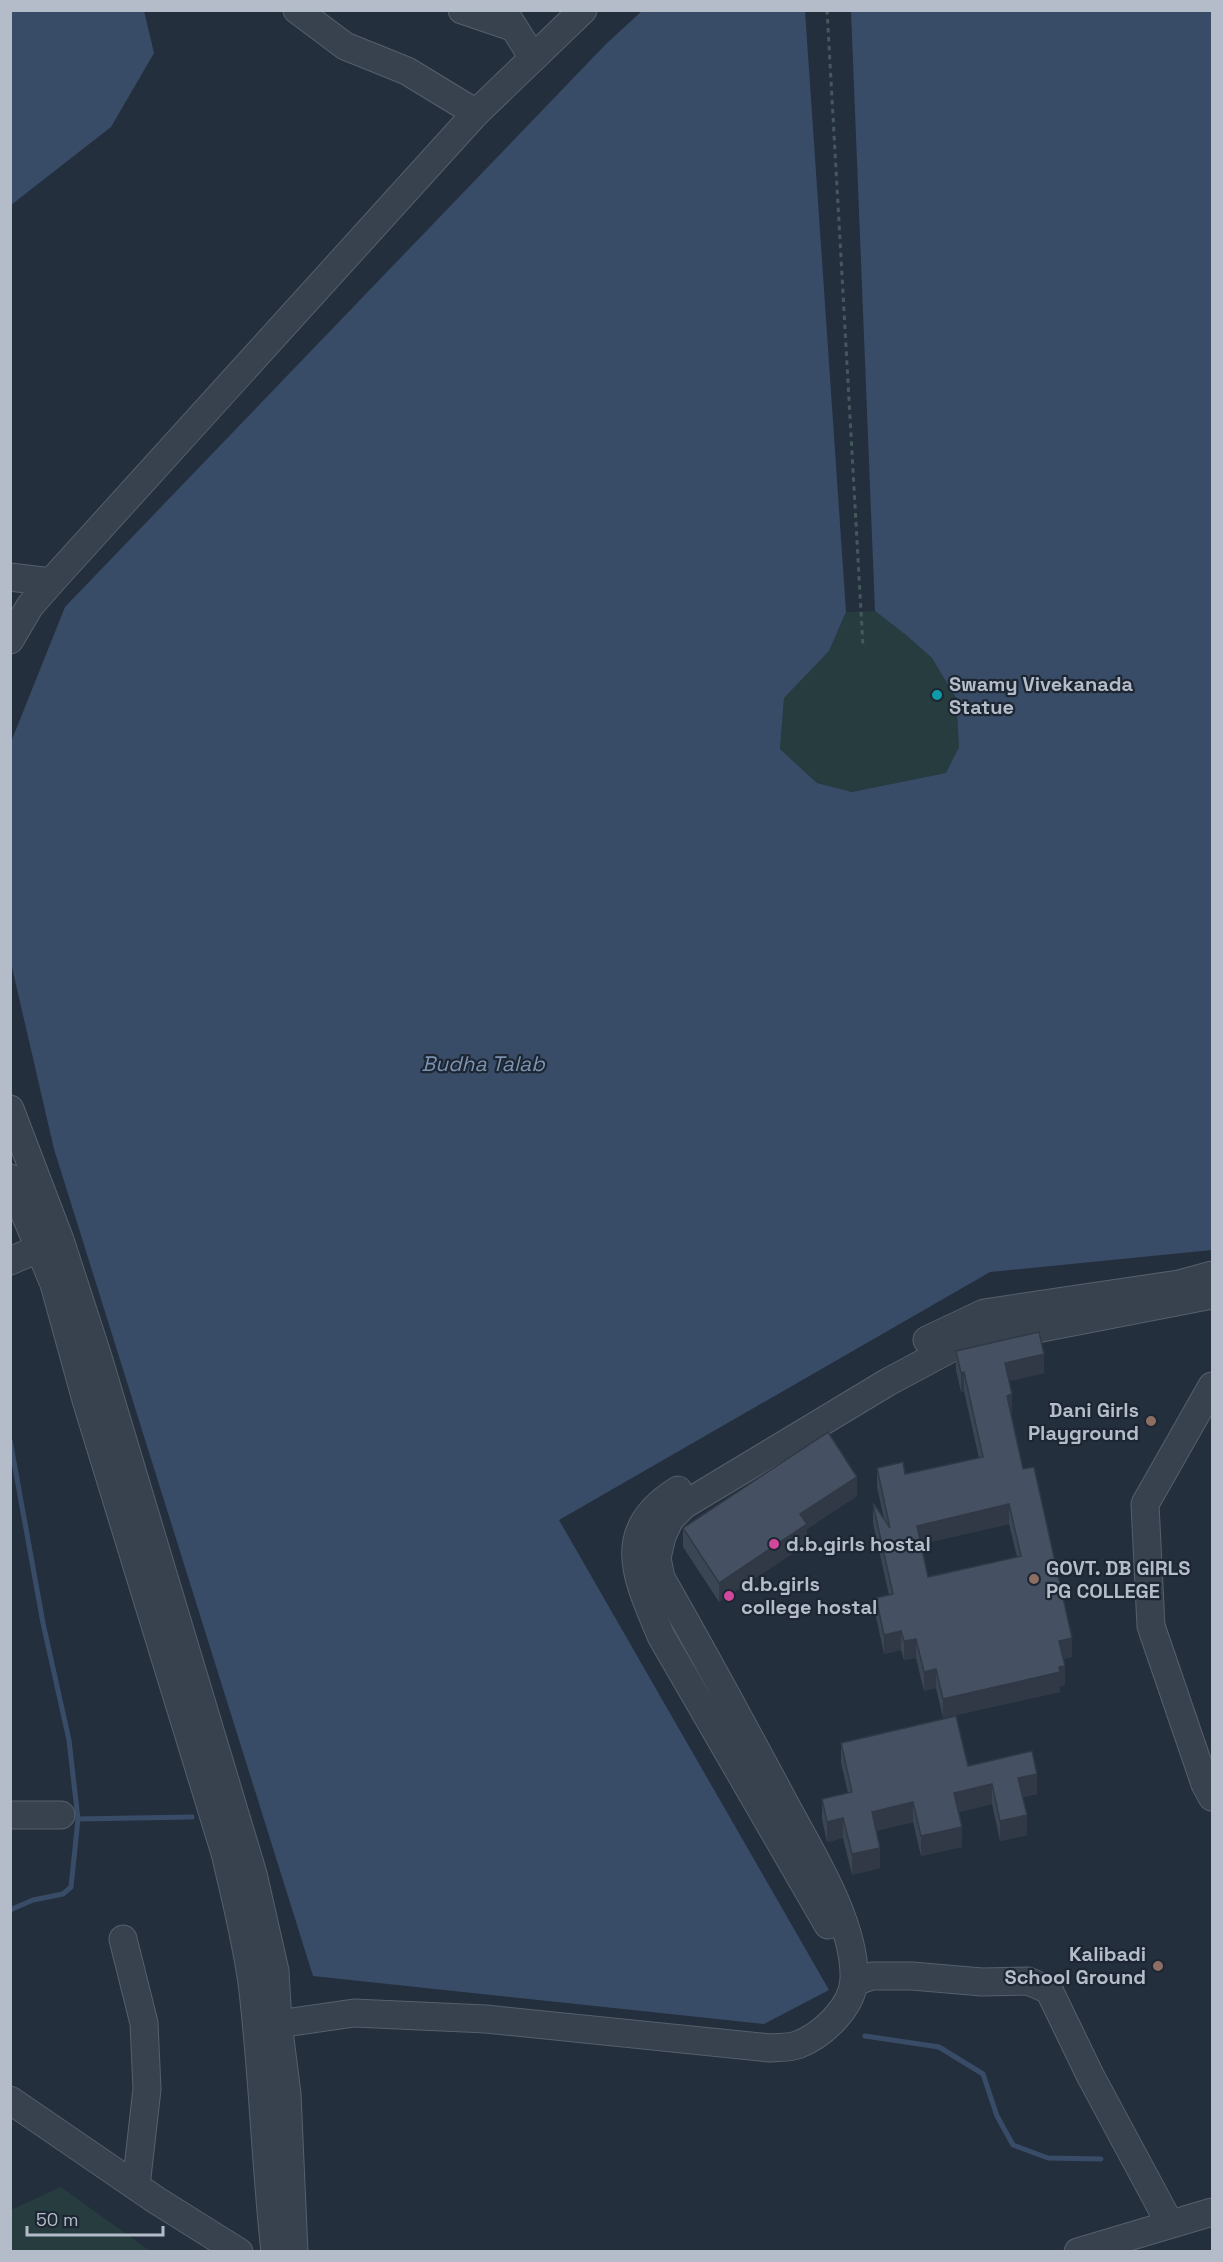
<svg xmlns="http://www.w3.org/2000/svg" width="1223" height="2262" font-family="'Space Grotesk',sans-serif">
	<style>
		.green { fill: #263c3f }
		.water { fill: #394c67 }
		.lines { fill: none; stroke-linecap: round; stroke-linejoin: round }
		.stream { stroke: #394c67; stroke-width: 5 }
		.minor-casing { stroke: #565f6c; stroke-width: 29 }
		.path { stroke: #44595c; stroke-width: 3; stroke-dasharray: 4.5 4.5; stroke-linecap: butt }
		.minor { stroke: #38414e; stroke-width: 27 }
		.wall { fill: #3b4654; fill-rule: evenodd }
		.shaded-wall { fill: #303945 }
		.building { fill: #455162; stroke: #303945; stroke-width: 1.5; fill-rule: evenodd }
		.culture-dot { fill: #0f9aa8; stroke: #1d2633; stroke-width: 2 }
		.education-dot { fill: #8d6e63; stroke: #1d2633; stroke-width: 2 }
		.hotel-dot { fill: #d1479c; stroke: #1d2633; stroke-width: 2 }
		.labels { text-anchor: middle; stroke-width: 4.5; stroke-linejoin: round; paint-order: stroke }
		.poi-label { font-size: 20px; font-weight: bold; fill: #b4bcc9; stroke: #1d2633; text-anchor: start }
		.water-label { font-size: 21px; font-style: italic; fill: #7c92b1; stroke: #1d2633 }
	</style>
	<rect width="100%" height="100%" fill="#242f3e"/>
	<!-- green -->
	<g class="green">
		<polygon points="875,611 906,635 932,658 956,698 959,747 947,773 852,792 817,783 780,749 784,698 829,651 846,612"/>
		<polygon points="61,2187 150,2251 11,2251 11,2210"/>
	</g>
	<!-- water -->
	<g class="water">
		<polygon points="11,10 144,11 154,53 111,127 11,205"/>
		<polygon points="805,11 846,612 829,651 784,698 780,749 817,783 852,792 946,773 959,747 956,698 932,658 906,635 875,611 851,11 1212,11 1212,1250 990,1272 559,1520 829,1990 764,2024 313,1976 54,1149 11,963 11,742 65,607 606,44 642,11"/>
	</g>
	<g class="lines">
		<!-- stream -->
		<g class="stream">
			<polyline points="10,1440 43,1623 69,1740 78,1819 71,1887 63,1894 33,1900 10,1910"/>
			<polyline points="78,1819 192,1817"/>
			<polyline points="865,2036 939,2047 983,2074 997,2116 1013,2145 1048,2158 1101,2159"/>
		</g>
		<defs>
			<g id="minor">
				<polyline points="297,10 345,46 407,71 476,113"/>
				<polyline points="462,10 512,27"/>
				<polyline points="503,10 533,58"/>
				<polyline points="10,577 51,582"/>
				<polyline points="10,640 30,606 51,582 476,113 583,10"/>
				<polyline points="10,1109 60,1240 97,1354 253,1874 275,1971 278,2023 287,2094 294,2252"/>
				<path d="M10,1178L54,1284L86,1400L225,1853C235,1896 246,1939 252,1983C263,2072 265,2162 275,2252"/>
				<polyline points="10,1261 56,1241"/>
				<polyline points="927,1340 984,1313 1179,1284 1212,1275"/>
				<polyline points="1212,1386 1145,1504 1151,1626 1205,1784 1212,1797"/>
				<path d="M678,1490C612,1531 637,1578 661,1636L828,1925"/>
				<polyline points="10,1815 61,1815"/>
				<polyline points="123,1939 144,2023 147,2089 136,2186"/>
				<polyline points="854,1982 872,1976 912,1976 982,1982 1028,1981 1049,1990 1090,2075 1170,2224"/>
				<path d="M257,2027L354,2013L486,2019L770,2048C778,2047 789,2048 797,2045C822,2036 853,2007 854,1979C856,1923 810,1851 784,1802C744,1727 703,1652 661,1578L657,1558L662,1536L670,1519L684,1505L888,1382L959,1344L1212,1295"/>
				<polyline points="10,2100 156,2200 239,2252"/>
				<polyline points="1078,2252 1212,2212"/>
			</g>
		</defs>
		<!-- minor casing -->
		<use href="#minor" class="minor-casing"/>
		<!-- path -->
		<polyline class="path" points="827,10 863,647"/>
		<!-- minor -->
		<use href="#minor" class="minor"/>
	</g>
	<!-- wall -->
	<g class="wall">
		<path d="M956,1351L1044,1373L1009,1381L1012,1413L1011,1414L1023,1469L1072,1657L1063,1659L1065,1685L1060,1686V1692L943,1718L936,1688L924,1691L916,1658L904,1660L901,1650L884,1654L876,1617V1598L889,1595L873,1523V1504L884,1519L877,1487V1468L905,1474L979,1458L964,1391L961,1392L956,1370ZM1009,1524L1017,1557L928,1577L921,1544Z"/>
		<polygon points="857,1496 807,1529 807,1544 719,1602 683,1547 683,1528"/>
		<polygon points="841,1743 968,1766 1037,1794 1023,1797 1027,1835 1000,1841 992,1804 959,1812 962,1847 921,1856 913,1822 876,1831 880,1868 852,1875 843,1838 827,1842 822,1819 822,1799 848,1793 841,1763"/>
	</g>
	<!-- shaded-wall -->
	<g class="shaded-wall">
		<polygon points="1044,1354 1044,1373 1005,1382 1005,1363"/>
		<polygon points="964,1372 964,1391 961,1392 961,1373"/>
		<polygon points="1012,1394 1012,1413 1007,1415 1007,1396"/>
		<polygon points="857,1477 857,1496 807,1529 807,1544 719,1602 719,1583 800,1514"/>
		<polygon points="1009,1504 1009,1524 917,1545 917,1526"/>
		<polygon points="901,1631 901,1650 884,1654 884,1635"/>
		<polygon points="1072,1638 1072,1657 1059,1660 1059,1641"/>
		<polygon points="916,1639 916,1658 904,1660 904,1641"/>
		<polygon points="1065,1666 1065,1685 1060,1686 1060,1692 943,1718 943,1699"/>
		<polygon points="936,1669 936,1688 924,1691 924,1672"/>
		<polygon points="1037,1774 1037,1794 1018,1798 1018,1778"/>
		<polygon points="992,1784 992,1804 954,1813 954,1793"/>
		<polygon points="913,1802 913,1822 872,1832 872,1812"/>
		<polygon points="1027,1815 1027,1835 1000,1841 1000,1821"/>
		<polygon points="843,1818 843,1838 827,1842 827,1822"/>
		<polygon points="962,1827 962,1847 921,1856 921,1836"/>
		<polygon points="880,1848 880,1868 852,1875 852,1854"/>
	</g>
	<!-- building -->
	<g class="building">
		<path d="M1039,1332L1044,1354L1005,1363L1012,1394L1007,1396L1023,1469L1034,1467L1072,1638L1059,1641L1065,1666L1059,1667L1060,1672L943,1699L936,1669L924,1672L916,1639L904,1641L901,1631L884,1635L876,1598L893,1594L873,1504H874L890,1528L877,1468L903,1462L905,1474L983,1457L964,1372L961,1373L956,1351ZM1009,1504L1021,1556L928,1577L917,1526Z"/>
		<polygon points="828,1432 857,1477 800,1514 807,1524 719,1583 683,1528"/>
		<polygon points="956,1716 968,1766 1032,1751 1037,1774 1018,1778 1027,1815 1000,1821 992,1784 954,1793 962,1827 921,1836 913,1802 872,1812 880,1848 852,1854 843,1818 827,1822 822,1799 852,1792 841,1743"/>
	</g>
	<!-- markers -->
	<circle class="culture-dot" cx="937" cy="695" r="6"/>
	<g class="education-dot">
		<circle cx="1151" cy="1421" r="6"/>
		<circle cx="1034" cy="1579" r="6"/>
		<circle cx="1158" cy="1966" r="6"/>
	</g>
	<g class="hotel-dot">
		<circle cx="774" cy="1544" r="6"/>
		<circle cx="729" cy="1596" r="6"/>
	</g>
	<g class="labels">
		<!-- poi labels -->
		<g class="poi-label">
			<text x="949" y="691">Swamy Vivekanada<tspan x="949" dy="23">Statue</tspan></text>
			<text x="1139" y="1417" text-anchor="end">Dani Girls<tspan x="1139" dy="23">Playground</tspan></text>
			<text x="786" y="1551">d.b.girls hostal</text>
			<text x="1046" y="1575">GOVT. DB GIRLS<tspan x="1046" dy="23">PG COLLEGE</tspan></text>
			<text x="741" y="1591">d.b.girls<tspan x="741" dy="23">college hostal</tspan></text>
			<text x="1146" y="1961" text-anchor="end">Kalibadi<tspan x="1146" dy="23">School Ground</tspan></text>
		</g>
		<!-- water labels -->
		<g class="water-label">
			<text x="483" y="1071">Budha Talab</text>
		</g>
	</g>
	<!-- border -->
	<rect width="1223" height="2262" fill="none" stroke="#b4bcc9" stroke-width="24"/>
	<!-- scale -->
	<path d="M27 2226v9h136v-9" fill="none" stroke="#b4bcc9" stroke-width="3"/>
	<text x="36" y="2226" font-size="18" fill="#b4bcc9" stroke="#1d2633" stroke-width="4.5" paint-order="stroke">50 m</text>
</svg>
